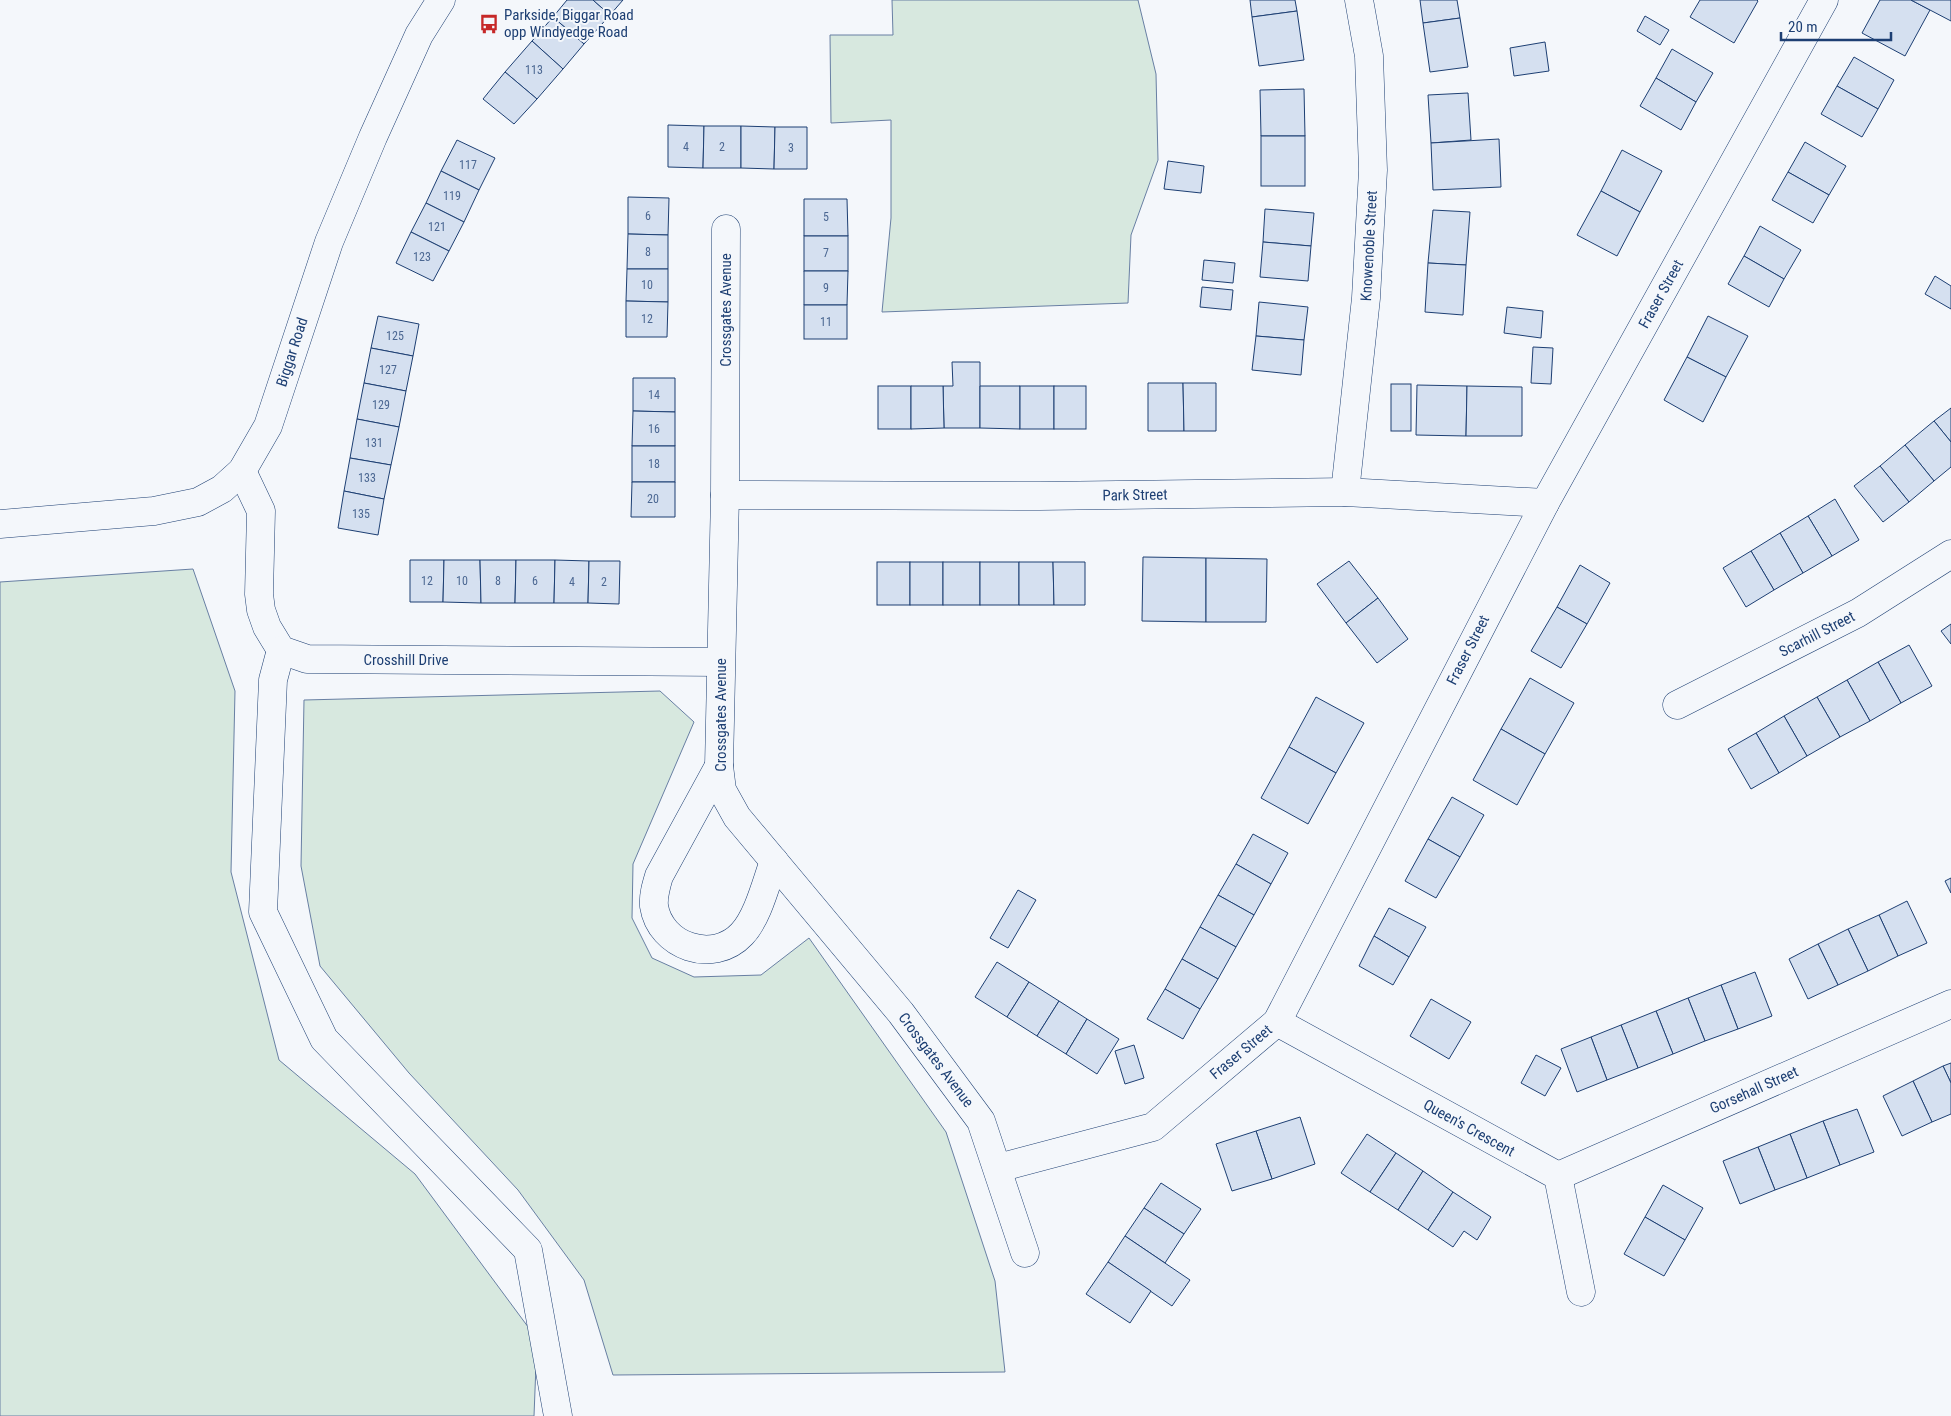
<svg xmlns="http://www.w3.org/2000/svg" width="1951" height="1416" font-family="'Roboto Condensed',sans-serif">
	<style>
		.green { fill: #d7e8df; stroke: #687fa3 }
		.building { fill: #d5e0f0; stroke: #1d3f73 }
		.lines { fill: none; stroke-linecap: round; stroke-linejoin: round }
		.minor-casing { stroke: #1d3f73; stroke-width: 29 }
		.minor { stroke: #f4f7fb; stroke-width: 28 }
		.labels { text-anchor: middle; stroke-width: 4; stroke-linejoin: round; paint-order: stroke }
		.number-label { font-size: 12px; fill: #4b6792 }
		.poi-label { font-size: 15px; fill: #1d3f73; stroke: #f4f7fb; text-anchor: start }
		.street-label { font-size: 15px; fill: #1d3f73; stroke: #f4f7fb }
	</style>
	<rect width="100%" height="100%" fill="#f4f7fb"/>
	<!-- green -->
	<g class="green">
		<polygon points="892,0 1138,0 1156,74 1158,160 1131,235 1128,303 882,312 891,218 891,120 831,123 830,35 893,35"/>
		<polygon points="193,569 235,691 231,872 279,1060 415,1174 537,1339 534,1416 0,1416 0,582"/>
		<polygon points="660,691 694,722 633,864 632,918 652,958 694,977 761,975 809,938 946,1132 995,1281 1005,1372 613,1375 584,1280 518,1190 409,1073 320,966 301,866 304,700"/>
	</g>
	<!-- building -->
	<g class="building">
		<polygon points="567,0 593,0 610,15 584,44 553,17"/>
		<polygon points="593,0 623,0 610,15"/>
		<polygon points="1250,0 1295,0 1297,11 1252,17"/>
		<polygon points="1420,0 1457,0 1460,18 1423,23"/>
		<polygon points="1700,0 1757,0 1758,1 1734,43 1690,17"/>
		<polygon points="1880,0 1911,0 1930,10 1905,56 1862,33"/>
		<polygon points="1911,0 1951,0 1951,21 1930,10"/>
		<polygon points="1297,11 1304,60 1259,66 1252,17"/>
		<polygon points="1645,16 1669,30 1660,45 1637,31"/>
		<polygon points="553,17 584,44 563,69 532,41"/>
		<polygon points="1460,18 1468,67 1430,72 1423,23"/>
		<polygon points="532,41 563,69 537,99 505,72"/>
		<polygon points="1545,42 1549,71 1514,76 1510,48"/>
		<polygon points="1672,49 1713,73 1696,102 1656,78"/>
		<polygon points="1854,57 1894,80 1878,109 1837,86"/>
		<polygon points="505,72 537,99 514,124 483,99"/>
		<polygon points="1656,78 1696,102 1681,130 1640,106"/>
		<polygon points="1837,86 1878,109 1862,137 1821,114"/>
		<polygon points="1304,89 1305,136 1261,136 1260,90"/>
		<polygon points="1468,93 1471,140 1431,143 1428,95"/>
		<polygon points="668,125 704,126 703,168 668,167"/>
		<polygon points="704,126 741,126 741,168 703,168"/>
		<polygon points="741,126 775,127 774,169 741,168"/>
		<polygon points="775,127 807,127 807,169 774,169"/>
		<rect x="1261" y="136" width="44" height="50"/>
		<polygon points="1499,139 1501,187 1433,190 1431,143"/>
		<polygon points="457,140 495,158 479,190 441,171"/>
		<polygon points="1805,142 1846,166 1829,195 1788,172"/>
		<polygon points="1622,150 1662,171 1640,212 1601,191"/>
		<polygon points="1168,161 1204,166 1201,193 1164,189"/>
		<polygon points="441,171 479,190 464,222 426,203"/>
		<polygon points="1788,172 1829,195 1813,223 1772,200"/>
		<polygon points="1601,191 1640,212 1617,256 1577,235"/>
		<polygon points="628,197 669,198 668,235 628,234"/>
		<polygon points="804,199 847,199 848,236 804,236"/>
		<polygon points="426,203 464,222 449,251 411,232"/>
		<polygon points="1265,209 1314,213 1311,246 1263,242"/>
		<polygon points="1433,210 1470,212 1466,265 1428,263"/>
		<polygon points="1760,226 1801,250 1784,279 1744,256"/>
		<polygon points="411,232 449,251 433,281 396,263"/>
		<polygon points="628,234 668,235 668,269 627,269"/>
		<rect x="804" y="236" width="44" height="35"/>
		<polygon points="1263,242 1311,246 1308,281 1260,277"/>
		<polygon points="1744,256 1784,279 1769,307 1728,284"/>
		<polygon points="1204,260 1235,263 1233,283 1202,280"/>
		<polygon points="1428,263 1466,265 1463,315 1425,312"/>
		<polygon points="627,269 668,269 668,302 626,301"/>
		<polygon points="804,271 848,271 847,305 804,305"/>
		<polygon points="1935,276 1951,286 1951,309 1925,294"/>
		<polygon points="1202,287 1233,290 1231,310 1200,307"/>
		<polygon points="626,301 668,302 667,337 626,337"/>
		<polygon points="1259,302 1308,307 1304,340 1256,336"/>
		<rect x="804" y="305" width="43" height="34"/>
		<polygon points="1507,307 1543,311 1541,338 1504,333"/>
		<polygon points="378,316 419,324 413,356 371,348"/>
		<polygon points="1708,316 1748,336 1726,377 1687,357"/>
		<polygon points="1256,336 1304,340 1301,375 1252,370"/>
		<polygon points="1533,347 1553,348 1551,384 1531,383"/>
		<polygon points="371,348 413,356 406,391 364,383"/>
		<polygon points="1687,357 1726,377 1703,422 1664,400"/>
		<polygon points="952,362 980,362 980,428 944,428 943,386 953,386"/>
		<polygon points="633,378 675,378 675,412 633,411"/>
		<polygon points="364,383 406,391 399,427 357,419"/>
		<polygon points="1148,383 1183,383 1184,431 1148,431"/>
		<polygon points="1183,383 1216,383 1216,431 1184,431"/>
		<rect x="1391" y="384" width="20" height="47"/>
		<polygon points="1417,385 1467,386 1466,436 1416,435"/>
		<rect x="878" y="386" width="33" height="43"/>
		<polygon points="911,386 943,386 944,428 911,429"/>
		<polygon points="980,386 1020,386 1020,429 980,428"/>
		<rect x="1020" y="386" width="34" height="43"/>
		<rect x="1054" y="386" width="32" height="43"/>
		<polygon points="1467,386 1522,387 1522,436 1466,436"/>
		<polygon points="1951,408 1951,442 1934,421"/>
		<polygon points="633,411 675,412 675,446 632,446"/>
		<polygon points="357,419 399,427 391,465 350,458"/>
		<polygon points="1934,421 1951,442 1951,467 1934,481 1905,445"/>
		<polygon points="1905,445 1934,481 1909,502 1880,466"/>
		<rect x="632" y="446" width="43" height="36"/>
		<polygon points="350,458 391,465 384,499 344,491"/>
		<polygon points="1880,466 1909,502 1883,522 1854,486"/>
		<polygon points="632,482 675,482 675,517 631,517"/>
		<polygon points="344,491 384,499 378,535 338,528"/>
		<polygon points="1835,499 1859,540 1832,556 1808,516"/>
		<polygon points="1808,516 1832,556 1803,573 1780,533"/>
		<polygon points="1780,533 1803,573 1774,590 1751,551"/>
		<polygon points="1751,551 1774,590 1746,607 1723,568"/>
		<polygon points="1143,557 1206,558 1206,622 1142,621"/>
		<polygon points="1206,558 1267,559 1266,622 1206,622"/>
		<polygon points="410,560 444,560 443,602 410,602"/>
		<polygon points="444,560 480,560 481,603 443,602"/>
		<polygon points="480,560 516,560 515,603 481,603"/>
		<polygon points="516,560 555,560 554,603 515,603"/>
		<polygon points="555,560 589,561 588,603 554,603"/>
		<polygon points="589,561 620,561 619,604 588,603"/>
		<polygon points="1349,561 1378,598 1346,623 1317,584"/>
		<rect x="877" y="562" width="33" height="43"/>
		<rect x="910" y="562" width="33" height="43"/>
		<rect x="943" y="562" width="37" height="43"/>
		<rect x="980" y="562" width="39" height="43"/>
		<polygon points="1019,562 1053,562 1054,605 1019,605"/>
		<polygon points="1053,562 1085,562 1085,605 1054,605"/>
		<polygon points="1580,565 1610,583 1587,624 1557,607"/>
		<polygon points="1378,598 1408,639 1377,663 1346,623"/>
		<polygon points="1557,607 1587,624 1561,668 1531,651"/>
		<polygon points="1951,624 1951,644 1941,631"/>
		<polygon points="1909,645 1932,686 1901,703 1878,662"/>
		<polygon points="1878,662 1901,703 1870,721 1847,680"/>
		<polygon points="1530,678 1574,703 1545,754 1501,729"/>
		<polygon points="1847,680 1870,721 1840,737 1817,697"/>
		<polygon points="1316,697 1364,723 1336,773 1289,747"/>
		<polygon points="1817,697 1840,737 1807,756 1784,716"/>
		<polygon points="1784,716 1807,756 1779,773 1756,733"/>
		<polygon points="1501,729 1545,754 1517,805 1473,780"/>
		<polygon points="1756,733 1779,773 1751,789 1728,749"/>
		<polygon points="1289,747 1336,773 1308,824 1261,798"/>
		<polygon points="1452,797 1484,815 1460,857 1428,839"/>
		<polygon points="1253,834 1288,853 1271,884 1236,864"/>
		<polygon points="1428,839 1460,857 1436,898 1405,881"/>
		<polygon points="1236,864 1271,884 1254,915 1218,895"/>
		<polygon points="1951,878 1951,893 1945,881"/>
		<polygon points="1018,890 1036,900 1008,948 990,938"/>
		<polygon points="1218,895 1254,915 1236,947 1200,927"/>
		<polygon points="1907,901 1927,943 1898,956 1879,915"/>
		<polygon points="1389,908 1426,927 1409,957 1374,936"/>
		<polygon points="1879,915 1898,956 1868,971 1848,929"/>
		<polygon points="1200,927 1236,947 1218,979 1182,959"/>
		<polygon points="1848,929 1868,971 1838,985 1818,944"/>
		<polygon points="1374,936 1409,957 1393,985 1359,966"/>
		<polygon points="1818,944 1838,985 1808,999 1789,959"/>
		<polygon points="1182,959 1218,979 1200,1009 1165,989"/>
		<polygon points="997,962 1029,982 1007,1017 975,997"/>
		<polygon points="1755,972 1772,1016 1738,1029 1721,985"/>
		<polygon points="1029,982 1059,1001 1037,1036 1007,1017"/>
		<polygon points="1721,985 1738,1029 1705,1041 1688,998"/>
		<polygon points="1165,989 1200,1009 1183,1039 1147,1019"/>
		<polygon points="1688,998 1705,1041 1673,1054 1656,1011"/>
		<polygon points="1431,999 1471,1022 1449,1059 1410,1036"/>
		<polygon points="1059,1001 1087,1019 1066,1054 1037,1036"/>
		<polygon points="1656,1011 1673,1054 1638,1068 1621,1025"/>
		<polygon points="1087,1019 1119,1039 1097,1074 1066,1054"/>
		<polygon points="1621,1025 1638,1068 1607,1080 1591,1037"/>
		<polygon points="1591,1037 1607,1080 1577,1092 1561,1049"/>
		<polygon points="1134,1045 1144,1078 1125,1084 1115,1051"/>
		<polygon points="1536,1055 1561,1068 1545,1096 1521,1083"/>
		<polygon points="1951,1063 1951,1083 1943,1066"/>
		<polygon points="1943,1066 1951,1083 1951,1114 1932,1122 1913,1081"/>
		<polygon points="1913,1081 1932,1122 1902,1136 1883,1096"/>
		<polygon points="1857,1109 1874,1152 1840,1165 1823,1121"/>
		<polygon points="1300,1117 1315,1164 1272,1179 1256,1131"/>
		<polygon points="1823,1121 1840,1165 1807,1178 1790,1134"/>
		<polygon points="1256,1131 1272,1179 1232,1191 1216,1144"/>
		<polygon points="1367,1134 1396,1153 1370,1192 1341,1173"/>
		<polygon points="1790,1134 1807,1178 1775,1190 1758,1147"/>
		<polygon points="1758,1147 1775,1190 1740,1204 1723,1161"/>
		<polygon points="1396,1153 1423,1171 1398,1210 1370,1192"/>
		<polygon points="1423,1171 1453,1192 1428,1230 1398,1210"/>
		<polygon points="1161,1183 1201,1209 1184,1234 1144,1208"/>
		<polygon points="1663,1185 1703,1208 1685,1240 1645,1217"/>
		<polygon points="1453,1192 1491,1217 1477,1240 1464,1231 1453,1247 1428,1230"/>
		<polygon points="1144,1208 1184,1234 1165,1263 1125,1236"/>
		<polygon points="1645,1217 1685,1240 1664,1276 1624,1254"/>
		<polygon points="1125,1236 1190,1280 1172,1306 1108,1262"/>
		<polygon points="1108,1262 1151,1291 1130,1323 1086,1294"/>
	</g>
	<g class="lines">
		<defs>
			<g id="minor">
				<polyline points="726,229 725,495 719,766 722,790 737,817 901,1013 981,1121 1025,1253"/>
				<polyline points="242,471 261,511 259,594 261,610 267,627 281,650 307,659 720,662"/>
				<polyline points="1345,492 1366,298 1373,170 1369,56 1359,0"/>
				<polyline points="725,495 1040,496 1345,492 1545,503"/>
				<polyline points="0,524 154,511 198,502 222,489 242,471 268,426 329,242 373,137 419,35 441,0"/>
				<polyline points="281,650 273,680 263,912 324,1039 528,1250 558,1416"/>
				<polyline points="1677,705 1858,613 1951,554"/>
				<path d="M719,766L659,876C656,886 653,896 654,906C660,946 713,965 742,934C758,917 766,883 774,861"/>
				<polyline points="1277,1022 1558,1176 1581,1292"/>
				<polyline points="998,1168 1153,1127 1277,1022 1545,503 1824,0"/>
				<polyline points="1558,1176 1951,1004"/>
			</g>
		</defs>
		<!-- minor casing -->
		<use href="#minor" class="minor-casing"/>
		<!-- minor -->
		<use href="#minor" class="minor"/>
	</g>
	<!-- icons -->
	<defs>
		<symbol id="bus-bare" viewBox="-9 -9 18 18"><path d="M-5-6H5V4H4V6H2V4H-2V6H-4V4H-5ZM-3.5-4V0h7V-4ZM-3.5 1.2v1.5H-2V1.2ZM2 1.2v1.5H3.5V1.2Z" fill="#c62828" stroke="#f4f7fb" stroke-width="2.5" paint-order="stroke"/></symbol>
	</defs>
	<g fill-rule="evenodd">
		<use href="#bus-bare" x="475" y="10" width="28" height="28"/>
	</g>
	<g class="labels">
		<!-- number labels -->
		<g class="number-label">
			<text x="534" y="74">113</text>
			<text x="686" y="151">4</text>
			<text x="722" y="151">2</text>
			<text x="791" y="152">3</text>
			<text x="468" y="169">117</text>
			<text x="452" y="200">119</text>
			<text x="648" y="220">6</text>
			<text x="826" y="221">5</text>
			<text x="437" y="231">121</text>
			<text x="648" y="256">8</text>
			<text x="826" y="257">7</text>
			<text x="422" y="261">123</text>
			<text x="647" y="289">10</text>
			<text x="826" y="292">9</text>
			<text x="647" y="323">12</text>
			<text x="826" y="326">11</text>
			<text x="395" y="340">125</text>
			<text x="388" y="374">127</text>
			<text x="654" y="399">14</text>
			<text x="381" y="409">129</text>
			<text x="654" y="433">16</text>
			<text x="374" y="447">131</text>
			<text x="654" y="468">18</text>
			<text x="367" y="482">133</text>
			<text x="653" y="503">20</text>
			<text x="361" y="518">135</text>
			<text x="427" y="585">12</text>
			<text x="462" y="585">10</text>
			<text x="498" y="585">8</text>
			<text x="535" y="585">6</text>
			<text x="572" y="586">4</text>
			<text x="604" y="586">2</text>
		</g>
		<!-- poi labels -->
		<g class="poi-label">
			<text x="504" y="20">Parkside, Biggar Road<tspan x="504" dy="17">opp Windyedge Road</tspan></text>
		</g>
		<!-- street labels -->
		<g class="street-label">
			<text transform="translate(1369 246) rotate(-87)" y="5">Knowenoble Street</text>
			<text transform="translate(1661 294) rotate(-61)" y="5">Fraser Street</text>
			<text transform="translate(726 310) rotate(-90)" y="5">Crossgates Avenue</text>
			<text transform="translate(292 352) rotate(-72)" y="5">Biggar Road</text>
			<text transform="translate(1135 495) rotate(-1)" y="5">Park Street</text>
			<text transform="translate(1817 634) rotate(-27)" y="5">Scarhill Street</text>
			<text transform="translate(1468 650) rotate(-63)" y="5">Fraser Street</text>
			<text x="406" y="665">Crosshill Drive</text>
			<text transform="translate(721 715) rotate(-90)" y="5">Crossgates Avenue</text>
			<text transform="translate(1241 1052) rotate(-40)" y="5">Fraser Street</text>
			<text transform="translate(936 1060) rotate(53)" y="5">Crossgates Avenue</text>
			<text transform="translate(1754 1090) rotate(-24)" y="5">Gorsehall Street</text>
			<text transform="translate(1469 1128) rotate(29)" y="5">Queen's Crescent</text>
		</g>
	</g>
	<!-- scale -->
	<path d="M1781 32v8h110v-8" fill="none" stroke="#1d3f73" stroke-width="2.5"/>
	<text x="1788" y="32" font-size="15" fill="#1d3f73" stroke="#f4f7fb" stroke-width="4" paint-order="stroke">20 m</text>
</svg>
